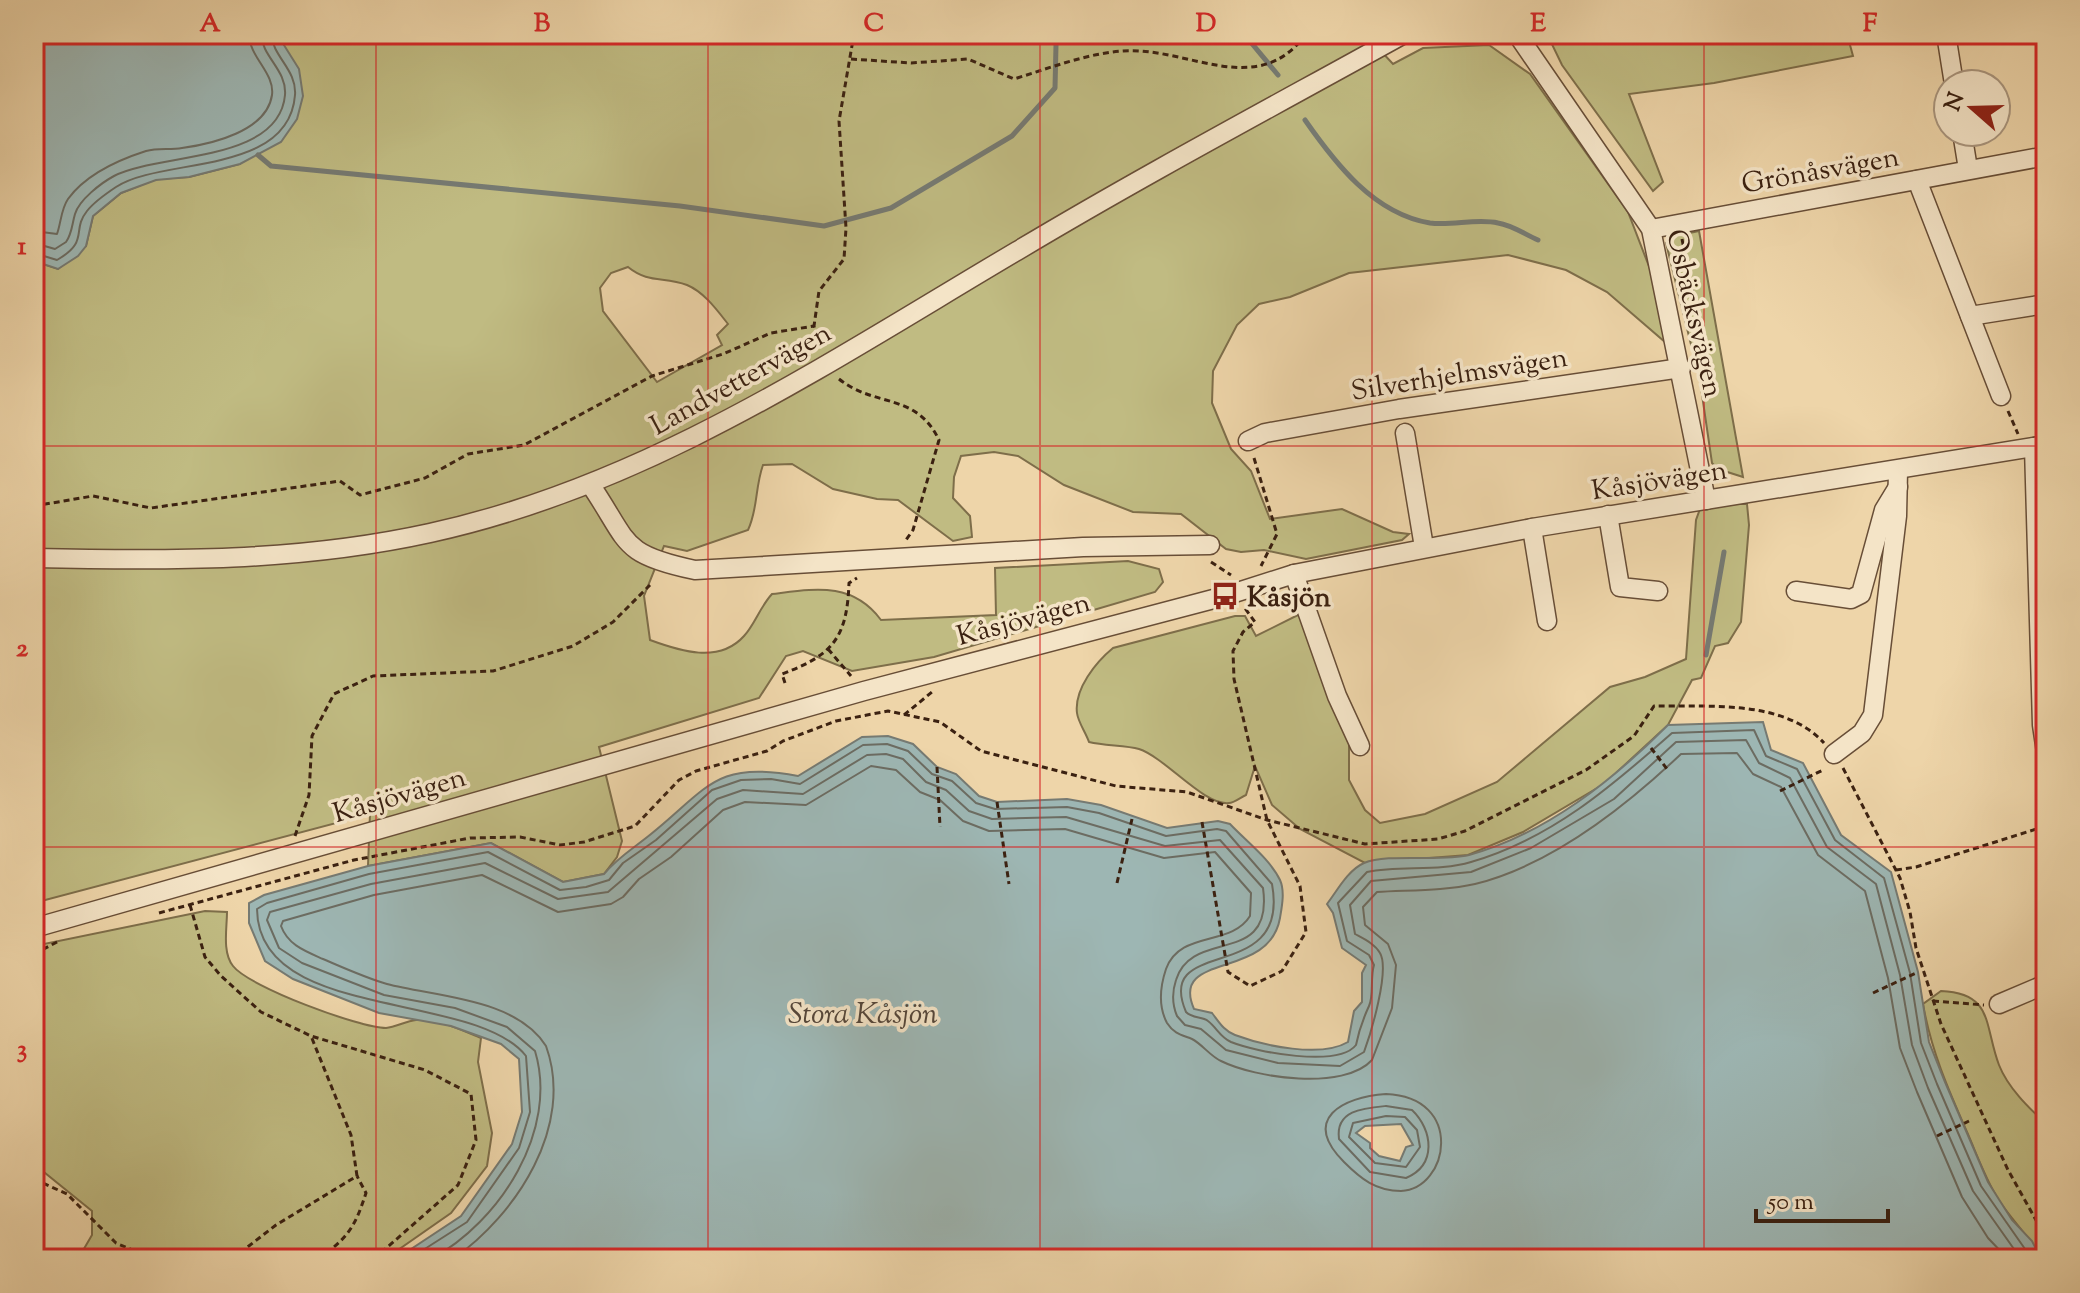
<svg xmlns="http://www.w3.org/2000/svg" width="2080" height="1293" font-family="'Sorts Mill Goudy',serif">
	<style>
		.green { fill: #c0bb82; stroke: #7e6e4a; stroke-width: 2; fill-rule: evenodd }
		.water { fill: #9db6b3; stroke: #767a72; stroke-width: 2; fill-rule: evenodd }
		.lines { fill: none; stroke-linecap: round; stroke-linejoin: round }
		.shore { stroke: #6c6c62; stroke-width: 2 }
		.stream { stroke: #767a72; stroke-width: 5 }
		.minor-casing { stroke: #684e37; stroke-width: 21 }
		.path { stroke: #3b2111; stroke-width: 3; stroke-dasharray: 6 4; stroke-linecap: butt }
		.minor { stroke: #f4e4c7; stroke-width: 18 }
		.grid { fill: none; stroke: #d62828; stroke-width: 2; stroke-opacity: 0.55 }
		.labels { text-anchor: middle; stroke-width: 7; stroke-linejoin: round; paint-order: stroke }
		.street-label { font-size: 28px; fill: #3b2111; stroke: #f4e4c7 }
		.poi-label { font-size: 28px; font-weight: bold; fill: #3b2111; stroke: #f4e4c7; text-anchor: start }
		.water-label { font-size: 30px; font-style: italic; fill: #54463a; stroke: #f4e4c7 }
		.neatline { fill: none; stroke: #d62828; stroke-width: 3 }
		.grid-label { font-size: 26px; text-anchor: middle; font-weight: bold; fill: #d62828 }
	</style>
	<rect width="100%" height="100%" fill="#eed5a9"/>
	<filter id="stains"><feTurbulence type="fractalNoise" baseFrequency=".0025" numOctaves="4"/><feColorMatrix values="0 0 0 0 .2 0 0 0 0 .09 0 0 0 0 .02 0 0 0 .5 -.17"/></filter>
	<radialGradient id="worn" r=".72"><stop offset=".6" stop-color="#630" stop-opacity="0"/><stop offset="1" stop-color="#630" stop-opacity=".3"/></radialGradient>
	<!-- green -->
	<g class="green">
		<path d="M277,34H1365L1393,64L1423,48L1489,45L1530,74L1628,212L1650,269L1665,342L1607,292L1566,270L1508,255L1349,273L1290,297L1259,304L1237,325L1213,371L1212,403L1231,449L1251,471L1270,519L1342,509L1393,532L1409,534L1402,540L1306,559L1264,550L1241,552L1226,549L1181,514L1133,512L1064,485L1018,456L994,452L961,456L954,477L953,498L970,516L972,537L953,541L898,500L877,499L833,489L792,464L763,465C755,487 758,509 748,530L687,551L664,546L644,596L650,640C680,651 719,664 744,636C755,624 760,607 772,594C814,589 852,581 881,620L996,615L995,568L1128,561L1159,569L1163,582L1155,592L934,657L852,671L803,651L786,656L759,698L599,747L622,841L617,857L604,874L563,882L491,843L368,866L370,814L34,903V261L58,269L86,246L93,216L121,193L156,179L189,177L240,164L283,45ZM628,267C649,284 664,276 687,285C704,292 717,310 728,324L717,335L722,345L657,382L603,311L600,288L611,273Z"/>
		<polygon points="1547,34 1847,34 1853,56 1714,83 1629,94 1663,182 1653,191 1562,65"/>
		<polygon points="1699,231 1743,477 1718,469 1712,463 1700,381 1666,243 1675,236"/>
		<path d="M1730,504H1747L1749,525L1741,622L1728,643L1715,646L1701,678L1692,680L1668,725L1604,784L1523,832L1468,855L1365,863L1300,829L1272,805L1255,766L1246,795C1241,797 1234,803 1229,803C1204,806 1166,758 1139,749C1125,745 1105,746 1089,742C1086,733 1078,722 1077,713C1074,689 1096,662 1113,648L1235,616H1245L1256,636L1302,613L1349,743V780L1365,810L1380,823L1425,814L1497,782L1610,687L1645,677L1686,659L1696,520L1700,509Z"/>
		<path d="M205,911L227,912C227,928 222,952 233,966C249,987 360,1028 386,1028C396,1027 406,1021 416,1020C437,1018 461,1030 481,1038L478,1062L492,1133L487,1166L451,1213L385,1259H78L92,1235V1211L34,1164V946Z"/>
		<path d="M1941,991C1994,993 1984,1026 1999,1065C2008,1088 2029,1108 2046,1124V1259H2041C2030,1236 2012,1221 1998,1199C1985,1178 1977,1155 1967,1132C1948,1089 1931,1050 1923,1004Z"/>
	</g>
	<!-- water -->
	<g class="water">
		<polygon points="34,34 277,34 299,69 303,96 297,119 281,142 240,164 189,177 156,180 121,193 93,216 86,246 78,256 58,269 34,261"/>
		<path d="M1763,722L1771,750L1803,763L1841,835L1891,872L1918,972L1929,1042L1945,1082L1988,1182L2012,1220L2032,1241L2041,1259H396L461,1216L512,1144L522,1112L519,1059L501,1044L451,1026L379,1013L293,979L265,961L249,923V903L264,895L368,866L491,843L563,882L604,874C618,857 634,848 651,834C708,788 716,760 798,776L862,737L888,736L913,744L937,767L956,774L979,796L997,802L1067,799L1101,805L1167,828L1218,821L1230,824C1246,841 1270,859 1280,880C1285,891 1282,906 1280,918C1269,981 1169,951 1194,1009L1212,1013C1219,1022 1224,1031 1235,1035C1264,1046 1321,1058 1348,1042L1354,1011L1362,1002V973L1366,965L1342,948L1333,913L1327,904C1337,891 1348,870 1364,863C1388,853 1440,862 1469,855C1546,834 1613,780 1668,725ZM1401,1124L1413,1145L1406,1147L1400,1161L1379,1156L1370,1148V1143L1356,1133L1365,1126Z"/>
	</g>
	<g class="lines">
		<!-- shore -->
		<g class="shore">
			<path d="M34,231L57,234C61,223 61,209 68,199C86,174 118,160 146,151C158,148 170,150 182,148C212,144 267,131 272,95C275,73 249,57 249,34"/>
			<path d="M34,243L55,249L66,242C72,234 72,224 75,214C79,200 101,183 114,176C158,153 279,163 285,95C287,70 262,57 261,34"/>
			<path d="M34,253L57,260C90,241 71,231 87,211C94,202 107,193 116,187C161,157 289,176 295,95C297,70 273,57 271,34"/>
			<path d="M1386,1094C1465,1097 1449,1189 1401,1191C1376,1191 1361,1179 1344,1162C1301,1119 1342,1097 1386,1094Z"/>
			<path d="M1386,1106L1412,1110C1433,1130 1437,1165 1406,1178L1370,1172L1339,1139C1335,1110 1364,1108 1386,1106Z"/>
			<polygon points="1386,1116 1405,1117 1417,1130 1420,1147 1406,1167 1375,1163 1349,1137 1353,1123"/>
			<path d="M409,1259L467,1222L519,1148L530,1112L526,1056C474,990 258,1022 257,909L267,903L369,874L488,852L560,890L586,887L609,880L623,863L656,840L712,790L741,780L771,779L800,784L863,745L887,744L908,751L932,774L952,781L976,803L995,809L1067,807L1099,813L1166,836L1217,829L1226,831L1272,884C1291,987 1153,934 1186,1012C1193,1019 1202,1016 1208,1021C1217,1028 1220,1037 1231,1042C1256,1052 1338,1068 1356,1045C1359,1030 1363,1019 1369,1006C1374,995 1370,978 1374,965L1369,955L1347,941L1338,903L1367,872C1401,865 1438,872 1471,862C1551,839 1612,786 1672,733L1754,730L1766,756L1797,769L1835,840L1884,878L1910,973L1921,1043L1937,1084L1981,1186L2032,1259"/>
			<path d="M431,1259C500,1222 559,1130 535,1051L507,1027L455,1008L384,995L302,963L279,948L267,920L270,912L371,884L485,863L558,899L608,892L717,799L743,790L803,794L867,755L886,754L903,759L926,782L946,790L969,811L992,819L1066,817L1165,846L1220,840L1263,888C1274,968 1192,927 1176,980C1172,992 1172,1004 1177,1016L1185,1025L1201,1029L1226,1050L1278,1063L1340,1066L1364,1052C1371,1033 1390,970 1380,953C1375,944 1364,939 1355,934L1350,905L1371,881L1471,872L1531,848L1614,799L1676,742L1746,740L1759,763L1790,778L1827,847L1876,884L1900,975L1912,1045L1928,1088L1973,1191L2021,1259"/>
			<path d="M453,1259C516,1215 575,1126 546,1046C516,998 436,997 387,984C366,978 344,968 323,959C305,951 288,945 281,926L283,921L374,895L482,875L558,912L611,904L623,897L639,879L671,857L723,810L745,802L806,805L871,766L896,770L920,792L940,800L963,821L989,831L1065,829L1164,858L1215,852L1251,893L1250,916C1231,947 1180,930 1166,969C1160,987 1158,1006 1167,1023C1174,1034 1182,1035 1192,1039C1202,1044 1210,1056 1221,1061C1255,1078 1344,1091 1372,1060L1392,1008L1396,965L1388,944L1365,925L1363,907L1377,892C1409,890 1444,891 1475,884C1552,865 1624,808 1681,754L1737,753L1753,774L1781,787L1818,855L1865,891L1888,978L1900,1048L1917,1092L1962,1197L1988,1238L2008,1259"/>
		</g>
		<!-- stream -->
		<g class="stream">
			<polyline points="1244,34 1278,75"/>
			<path d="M1305,120C1335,163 1374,214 1430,223C1452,226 1477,218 1498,223C1512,225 1526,235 1538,240"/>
			<polyline points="258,155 271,166 680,206 824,226 891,208 1012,136 1055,88 1056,45 1061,34"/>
			<polyline points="1706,655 1724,552"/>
		</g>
		<defs>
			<g id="minor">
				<polyline points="1517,34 1651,229 1706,500"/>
				<polyline points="1946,34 1954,84"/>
				<polyline points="1962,132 1968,169"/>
				<polyline points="1917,180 2001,396"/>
				<polyline points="1651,229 2046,156"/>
				<polyline points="1970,316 2046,304"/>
				<polyline points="1405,433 1424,547"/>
				<polyline points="1248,441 1265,433 1399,409 1681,368"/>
				<polyline points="2034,447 2042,725 2046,752"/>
				<path d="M590,484C630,543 619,554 695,570L1083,547L1210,545"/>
				<polyline points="1608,515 1620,587 1658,591"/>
				<polyline points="1532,528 1547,621"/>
				<path d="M34,558C168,561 298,562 430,533C646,486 829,362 1017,251C1144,175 1274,106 1404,34"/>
				<polyline points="1294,574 1337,696 1360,746"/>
				<polyline points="1796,591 1851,599 1861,594 1884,510 1898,487"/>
				<polyline points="1834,754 1862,733 1873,715 1897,516 1898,471"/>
				<polyline points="34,928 864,691 1225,596 1294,574 1532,528 2046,445"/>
				<polyline points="1999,1004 2046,984"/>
			</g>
		</defs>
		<!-- minor casing -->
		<use href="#minor" class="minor-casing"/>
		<!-- path -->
		<g class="path">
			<path d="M851,59L911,63L968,59L1014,79C1050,68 1085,54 1122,51C1188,46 1257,101 1306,34"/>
			<polyline points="1682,239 1705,352 1703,361 1697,365"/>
			<polyline points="819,347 814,326 819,291 844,259 846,228 839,121 854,34"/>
			<path d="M839,379C875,408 916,392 939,440L913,530L906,540"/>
			<polyline points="2008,411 2018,434"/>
			<polyline points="1254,458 1277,534 1261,566"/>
			<polyline points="34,506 93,496 151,508 340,481 360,495 425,478 468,454 524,445 652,376 723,354 771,333 814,326"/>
			<polyline points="1211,562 1231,575"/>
			<polyline points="828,649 851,676"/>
			<path d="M785,683L782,674C833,655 847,638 849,583L857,578"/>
			<polyline points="904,715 932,692"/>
			<polyline points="1651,748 1667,769"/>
			<polyline points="937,767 940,827"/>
			<polyline points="1843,768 1900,878 1910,912 1916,948 1941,1024 2008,1170 2046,1238"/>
			<polyline points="1780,791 1823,770"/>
			<polyline points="997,802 1009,884"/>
			<polyline points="1202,822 1228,972 1250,986 1282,971 1306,932 1300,886 1267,820 1234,679 1233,651 1243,632 1255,622 1244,607"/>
			<polyline points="295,836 309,795 312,736 334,694 373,676 493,671 573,646 613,622 650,585"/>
			<polyline points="1896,870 1916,867 2046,826"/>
			<polyline points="1117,883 1132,819"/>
			<polyline points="190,905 205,957 221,976 261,1012 311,1036 425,1070 471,1094 476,1140 458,1185 374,1259"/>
			<path d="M159,913L354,860L470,838L520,837L560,845L584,842L635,826L679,780L696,771L767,751L783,741L836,721L888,711L940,722L981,751L1116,786L1187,792L1267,820L1365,844L1438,839L1465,831L1586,770L1634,736L1654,706C1708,707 1784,699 1824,743"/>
			<polyline points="34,954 59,941"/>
			<polyline points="1873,993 1918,972"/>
			<polyline points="1933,1001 1984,1005"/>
			<polyline points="1937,1136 1969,1121"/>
			<polyline points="34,1179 67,1194 116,1243 153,1259"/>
			<polyline points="232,1259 276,1225 357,1176 351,1135 311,1036"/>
			<path d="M318,1259C348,1238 355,1227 366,1193L357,1176"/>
		</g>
		<!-- minor -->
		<use href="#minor" class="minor"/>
	</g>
	<!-- grid -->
	<path class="grid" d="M376,34V1259M708,34V1259M1040,34V1259M1372,34V1259M1704,34V1259M34,446H2046M34,847H2046"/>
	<!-- icons -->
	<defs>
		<symbol id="bus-bare" viewBox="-9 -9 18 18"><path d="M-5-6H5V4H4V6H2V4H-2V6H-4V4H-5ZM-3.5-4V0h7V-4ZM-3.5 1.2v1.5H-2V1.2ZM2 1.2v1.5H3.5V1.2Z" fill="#8f2418" stroke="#f4e4c7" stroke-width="2.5" paint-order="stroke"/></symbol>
	</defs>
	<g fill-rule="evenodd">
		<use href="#bus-bare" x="1205" y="576" width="40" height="40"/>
	</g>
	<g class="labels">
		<!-- street labels -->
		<g class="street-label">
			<text transform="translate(1820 169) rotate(-10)" y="10">Grönåsvägen</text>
			<text transform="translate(1696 313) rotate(77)" y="10">Osbäcksvägen</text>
			<text transform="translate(1459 373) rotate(-9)" y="10">Silverhjelmsvägen</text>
			<text transform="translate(740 378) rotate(-29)" y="10">Landvettervägen</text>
			<text transform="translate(1659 479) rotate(-9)" y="10">Kåsjövägen</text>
			<text transform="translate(1023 618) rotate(-15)" y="10">Kåsjövägen</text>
			<text transform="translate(399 794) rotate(-16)" y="10">Kåsjövägen</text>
		</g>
		<!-- poi labels -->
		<g class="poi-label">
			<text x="1247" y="606">Kåsjön</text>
		</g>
		<!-- water labels -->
		<g class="water-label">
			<text x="863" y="1023">Stora Kåsjön</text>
		</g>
	</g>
	<!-- margin -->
	<rect width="2080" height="1293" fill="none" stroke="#eed5a9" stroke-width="88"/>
	<!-- north arrow -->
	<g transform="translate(1972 108) rotate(290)"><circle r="38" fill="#f4e4c7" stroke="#aa967e" stroke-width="2"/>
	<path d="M0-6L14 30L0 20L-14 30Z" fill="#8f2418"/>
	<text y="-12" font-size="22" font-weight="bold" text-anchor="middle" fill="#3b2111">N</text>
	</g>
	<!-- scale -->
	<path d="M1756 1209v12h132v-12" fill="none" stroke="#3b2111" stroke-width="4"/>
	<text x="1768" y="1209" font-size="24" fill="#3b2111" stroke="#f4e4c7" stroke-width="6" paint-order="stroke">50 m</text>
	<rect x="44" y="44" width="1992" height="1205" class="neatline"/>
	<g class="grid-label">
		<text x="210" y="31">A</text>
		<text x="542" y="31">B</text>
		<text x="874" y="31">C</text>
		<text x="1206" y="31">D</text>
		<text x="1538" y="31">E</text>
		<text x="1870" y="31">F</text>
		<text x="22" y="254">1</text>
		<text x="22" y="656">2</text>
		<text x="22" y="1057">3</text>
	</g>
	<rect width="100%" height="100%" filter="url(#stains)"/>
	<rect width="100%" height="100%" fill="url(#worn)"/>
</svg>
